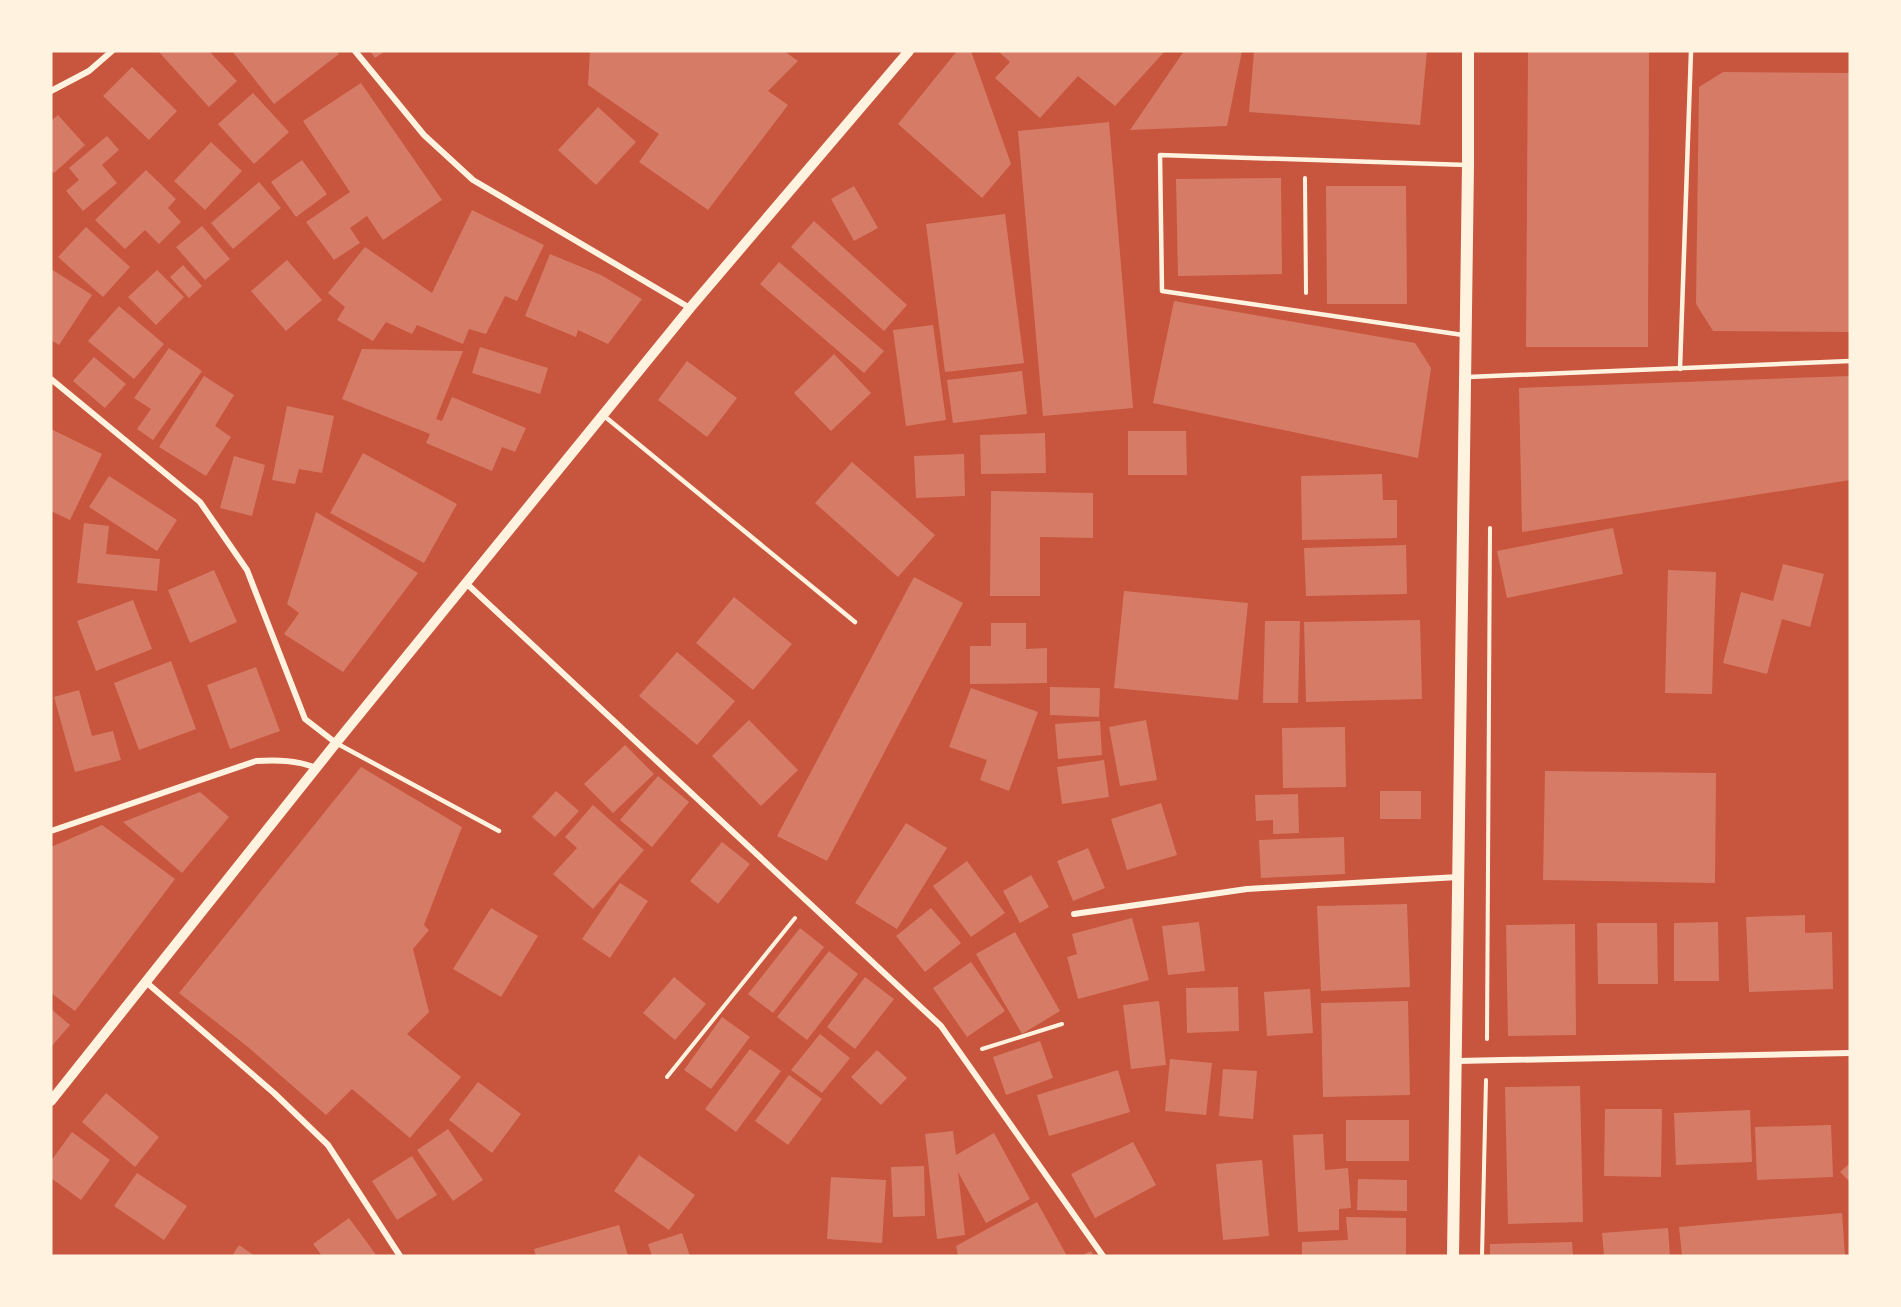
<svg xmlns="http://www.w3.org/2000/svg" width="1901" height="1307" font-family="Mulish,sans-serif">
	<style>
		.building { fill: #d67c66 }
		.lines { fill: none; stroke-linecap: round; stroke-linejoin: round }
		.path { stroke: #fff3e0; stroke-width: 4 }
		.service { stroke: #fff3e0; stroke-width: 4.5 }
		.minor { stroke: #fff3e0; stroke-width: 6 }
		.tertiary { stroke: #fff3e0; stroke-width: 10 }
		.secondary { stroke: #fff3e0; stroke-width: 12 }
	</style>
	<rect width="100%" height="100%" fill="#c8553d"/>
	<!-- building -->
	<g class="building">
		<polygon points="158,51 209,51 237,81 209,107"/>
		<polygon points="232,51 336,51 339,54 274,104"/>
		<polygon points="370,51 385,51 375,58"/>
		<polygon points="590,51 784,51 798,61 768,91 788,105 708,210 639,162 659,134 588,85"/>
		<polygon points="957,51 971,51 1011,164 982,198 898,124"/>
		<polygon points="998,51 1165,51 1115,106 1078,76 1040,118 995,78 1010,62"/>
		<polygon points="1184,51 1242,51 1227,126 1130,130"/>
		<polygon points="1254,51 1427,51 1420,125 1249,112"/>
		<polygon points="1528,51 1649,51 1648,347 1526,347"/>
		<polygon points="132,67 177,111 149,140 103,96"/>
		<polygon points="1723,72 1850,73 1850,332 1713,331 1696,304 1699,87"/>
		<polygon points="361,83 442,200 383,240 367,216 350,228 360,243 334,260 306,222 350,192 303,121"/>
		<polygon points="253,93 289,132 254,164 218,124"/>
		<polygon points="598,107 636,142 596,185 558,150"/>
		<polygon points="58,115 85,145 54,173 51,170 51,121"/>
		<polygon points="1109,122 1133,408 1043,416 1018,131"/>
		<polygon points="107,136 119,150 102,165 117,183 83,211 66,191 79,180 69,168"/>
		<polygon points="211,142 242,171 205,210 174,181"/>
		<polygon points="302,160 327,194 296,217 271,182"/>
		<polygon points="146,170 176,199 168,208 181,222 159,244 145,230 125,249 95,220"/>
		<polygon points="1281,178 1282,274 1178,276 1176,179"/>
		<polygon points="259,182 281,208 233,249 211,223"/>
		<polygon points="854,186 878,228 854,241 831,199"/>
		<polygon points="1326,186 1406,186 1407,304 1327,304"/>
		<polygon points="472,210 544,245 517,301 505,296 486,334 469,329 463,344 417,325 412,334 386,322 373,341 337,320 345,307 328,293 365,247 432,293"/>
		<polygon points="1005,214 1024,363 945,372 926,224"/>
		<polygon points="814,221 907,305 884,331 791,247"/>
		<polygon points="202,226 230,259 205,280 176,247"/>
		<polygon points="86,227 130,267 103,297 58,257"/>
		<polygon points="550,254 601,275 642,299 608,344 578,330 576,337 525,316"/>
		<polygon points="287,260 322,300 286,331 251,291"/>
		<polygon points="779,262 884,351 864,373 760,284"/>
		<polygon points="183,265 202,286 189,298 170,277"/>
		<polygon points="51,269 92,295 59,345 51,340"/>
		<polygon points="157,270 184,297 156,325 128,297"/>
		<polygon points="1174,301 1415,343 1431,368 1418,458 1153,403"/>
		<polygon points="119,306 164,344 134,379 88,341"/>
		<polygon points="933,325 946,420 906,426 893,330"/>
		<polygon points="480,347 548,368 540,394 472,373"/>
		<polygon points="169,348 202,371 153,440 137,429 151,409 134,398"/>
		<polygon points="362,349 463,351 436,419 442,421 452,397 526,428 515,452 502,447 492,471 426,443 430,434 342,399"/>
		<polygon points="834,354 871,393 831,431 794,393"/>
		<polygon points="94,357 126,384 105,408 73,381"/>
		<polygon points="687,361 737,398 707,437 658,400"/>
		<polygon points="1022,371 1027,414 953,423 947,380"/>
		<polygon points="204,376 234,395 215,426 231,437 206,476 159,447"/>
		<polygon points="1850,376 1850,480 1522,532 1519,388"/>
		<polygon points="287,406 334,416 322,473 299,469 295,484 272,480"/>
		<polygon points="51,429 102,454 70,520 51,511"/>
		<polygon points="1128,431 1186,431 1187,475 1128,475"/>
		<polygon points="1045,433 1046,473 981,474 980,435"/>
		<polygon points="363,453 457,504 424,563 330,513"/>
		<polygon points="964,454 965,496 916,498 914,456"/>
		<polygon points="234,456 265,465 252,516 220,508"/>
		<polygon points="852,462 935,535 898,577 815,503"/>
		<polygon points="1382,474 1383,500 1397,500 1397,538 1302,540 1301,476"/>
		<polygon points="109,476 177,520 157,551 89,507"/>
		<polygon points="991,491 1093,493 1093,538 1040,537 1040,596 990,596"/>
		<polygon points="316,512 418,573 343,672 284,634 299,613 287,604"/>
		<polygon points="84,523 109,526 106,554 160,559 157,591 77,583"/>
		<polygon points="1613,528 1623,574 1507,598 1497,551"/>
		<polygon points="1406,545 1407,594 1306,596 1304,548"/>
		<polygon points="1783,564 1824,574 1810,627 1782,619 1767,674 1723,663 1741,592 1773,601"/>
		<polygon points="214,570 237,622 190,643 168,590"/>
		<polygon points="1668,570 1716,572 1712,694 1665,693"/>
		<polygon points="914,577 963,603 827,861 777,836"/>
		<polygon points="1124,591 1248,603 1238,700 1114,688"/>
		<polygon points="734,597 792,644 753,690 696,643"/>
		<polygon points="133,600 152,649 96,671 77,621"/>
		<polygon points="1420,620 1422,699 1306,702 1304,622"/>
		<polygon points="1265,621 1300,621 1298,703 1263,703"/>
		<polygon points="991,623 1026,623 1026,649 1047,648 1047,683 970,684 970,646 991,646"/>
		<polygon points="677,652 735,701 697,745 639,696"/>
		<polygon points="171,661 196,729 139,750 114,683"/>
		<polygon points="256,667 280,731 230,749 207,685"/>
		<polygon points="1050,687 1100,688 1099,717 1050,715"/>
		<polygon points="971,688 1038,712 1009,791 980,780 987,760 949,747"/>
		<polygon points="79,690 92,736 113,731 121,760 75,772 54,697"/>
		<polygon points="749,720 798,770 761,806 712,756"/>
		<polygon points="1146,720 1157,780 1120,786 1109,727"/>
		<polygon points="1100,721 1102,755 1058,759 1055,724"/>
		<polygon points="1345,727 1346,787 1283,788 1282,728"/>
		<polygon points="625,745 654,774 613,813 584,784"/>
		<polygon points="1104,760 1109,797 1062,804 1057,767"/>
		<polygon points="361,767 462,827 424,925 429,930 413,949 429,1012 407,1034 461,1077 410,1138 352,1089 326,1115 248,1047 179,993"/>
		<polygon points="1545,771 1716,773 1715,883 1543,880"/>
		<polygon points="658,776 689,802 652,847 620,820"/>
		<polygon points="556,791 579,811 555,837 532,817"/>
		<rect x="1380" y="791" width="41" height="28"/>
		<polygon points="200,792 229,817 182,873 123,822"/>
		<polygon points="1298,794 1299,833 1273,834 1273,820 1256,821 1255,795"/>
		<polygon points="1161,803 1177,855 1127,870 1111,819"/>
		<polygon points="593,805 644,850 593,909 553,874 577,848 565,837"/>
		<polygon points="906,823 947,848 897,929 855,903"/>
		<polygon points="102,825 175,879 75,1011 51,993 51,847"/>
		<polygon points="1344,837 1345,874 1261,878 1259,840"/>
		<polygon points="722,842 750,864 718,904 690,881"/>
		<polygon points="1088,848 1105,888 1073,901 1057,861"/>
		<polygon points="967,861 1005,913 971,937 933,886"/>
		<polygon points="1031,875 1049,907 1020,923 1003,891"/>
		<polygon points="620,883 648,901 610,958 582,939"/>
		<polygon points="1407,904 1410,987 1321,991 1317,906"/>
		<polygon points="491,908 538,936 501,997 453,969"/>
		<polygon points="931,908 961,943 925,972 896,936"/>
		<polygon points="1805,915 1805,933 1832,932 1833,989 1749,992 1746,917"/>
		<polygon points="1132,918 1149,980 1078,999 1067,957 1077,954 1072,934"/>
		<polygon points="1199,922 1205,971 1168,975 1162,926"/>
		<polygon points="1718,922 1719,981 1674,981 1674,923"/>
		<polygon points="1597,923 1657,923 1658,984 1598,984"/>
		<polygon points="1575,924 1576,1035 1508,1036 1506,925"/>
		<polygon points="800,928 824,947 773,1013 748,994"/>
		<polygon points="1015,932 1060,1011 1022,1034 976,954"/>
		<polygon points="829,951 858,974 807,1040 777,1017"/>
		<polygon points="971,962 1005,1011 967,1037 933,988"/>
		<polygon points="674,977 706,1004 675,1040 643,1013"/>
		<polygon points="865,977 894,999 855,1049 827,1027"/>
		<polygon points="1238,987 1239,1031 1187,1033 1186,988"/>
		<polygon points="1310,989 1313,1033 1267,1036 1264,992"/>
		<polygon points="1159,1001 1166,1065 1131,1069 1123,1005"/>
		<polygon points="1408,1001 1410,1095 1323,1097 1321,1003"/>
		<polygon points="51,1009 70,1025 51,1047"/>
		<polygon points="722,1017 750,1037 711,1089 684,1070"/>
		<polygon points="820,1034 850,1058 822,1093 791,1070"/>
		<polygon points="1040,1041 1053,1078 1006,1095 993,1057"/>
		<polygon points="750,1049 781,1071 736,1132 705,1109"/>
		<polygon points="877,1050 907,1078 881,1105 851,1077"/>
		<polygon points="1170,1059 1212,1063 1206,1115 1165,1111"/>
		<polygon points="1223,1069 1257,1071 1253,1119 1219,1116"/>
		<polygon points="1118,1070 1130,1112 1049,1136 1037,1095"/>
		<polygon points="789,1075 822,1099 788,1145 755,1121"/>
		<polygon points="478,1082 521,1114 492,1153 449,1120"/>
		<polygon points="1580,1086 1583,1222 1508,1224 1505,1087"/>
		<polygon points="106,1093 159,1137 135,1167 82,1122"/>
		<polygon points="1605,1109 1662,1109 1661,1177 1604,1176"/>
		<polygon points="1750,1110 1752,1162 1676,1165 1674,1113"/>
		<rect x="1346" y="1120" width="63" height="41"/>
		<polygon points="1831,1125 1833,1177 1757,1180 1755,1127"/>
		<polygon points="448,1129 483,1180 453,1201 417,1150"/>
		<polygon points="953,1131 956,1155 994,1133 1030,1199 986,1223 958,1172 965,1235 937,1239 925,1134"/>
		<polygon points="72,1132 110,1160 81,1200 51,1178 51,1161"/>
		<polygon points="1323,1134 1325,1170 1348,1168 1351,1208 1339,1209 1339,1230 1298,1232 1293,1135"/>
		<polygon points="1133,1142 1156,1185 1095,1218 1071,1174"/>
		<polygon points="639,1155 695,1195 669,1230 614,1191"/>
		<polygon points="412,1156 437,1195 397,1220 372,1181"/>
		<polygon points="1262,1160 1269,1236 1223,1240 1216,1164"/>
		<polygon points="1850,1163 1850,1182 1840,1172"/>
		<polygon points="924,1166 925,1216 893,1217 891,1167"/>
		<polygon points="137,1173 187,1206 164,1240 114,1206"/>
		<polygon points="831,1177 886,1180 882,1243 827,1239"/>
		<polygon points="1358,1179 1407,1180 1407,1211 1357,1210"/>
		<polygon points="1037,1202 1067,1256 958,1256 956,1246"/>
		<polygon points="1842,1213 1845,1256 1682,1256 1679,1227"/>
		<polygon points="1346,1217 1406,1218 1406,1256 1302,1256 1302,1242 1348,1240"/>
		<polygon points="349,1218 377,1256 322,1256 313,1244"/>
		<polygon points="619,1225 628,1256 536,1256 534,1249"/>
		<polygon points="1668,1228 1670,1256 1604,1256 1602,1233"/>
		<polygon points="682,1233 690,1256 652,1256 648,1244"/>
		<polygon points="1572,1242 1573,1256 1490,1256 1490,1244"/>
		<polygon points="239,1245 255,1256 232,1256"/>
		<polygon points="1091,1251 1094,1256 1081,1256"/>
	</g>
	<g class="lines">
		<!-- path -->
		<g class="path">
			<polyline points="1305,178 1306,293"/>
			<polyline points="1487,1039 1490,528"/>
			<polyline points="982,1049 1062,1024"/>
			<polyline points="667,1077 795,918"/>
			<polyline points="1482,1256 1486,1080"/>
		</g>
		<!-- service -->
		<g class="service">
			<polyline points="1463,335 1162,291 1160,155 1467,165"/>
			<polyline points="1680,369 1691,51"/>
			<polyline points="1468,377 1850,361"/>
			<polyline points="603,415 855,622"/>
			<polyline points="336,743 499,831"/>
		</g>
		<!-- minor -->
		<g class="minor">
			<polyline points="355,51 424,135 473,180 690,308"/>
			<polyline points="51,91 89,71 112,51"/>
			<polyline points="51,379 200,502 247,570 305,719 336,743"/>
			<polyline points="466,583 941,1026 1103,1256"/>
			<path d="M51,831L256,761C278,760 296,760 316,768"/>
			<polyline points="1074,914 1247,889 1458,877"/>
			<polyline points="146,982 274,1093 328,1145 400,1256"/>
			<polyline points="1457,1061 1850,1053"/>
		</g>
		<!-- tertiary -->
		<polyline class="tertiary" points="51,1101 336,743 690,308 909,51"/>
		<!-- secondary -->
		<polyline class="secondary" points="1453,1256 1468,165 1468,51"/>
	</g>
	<!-- border -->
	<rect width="1901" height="1307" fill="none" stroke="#fff3e0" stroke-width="105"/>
</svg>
